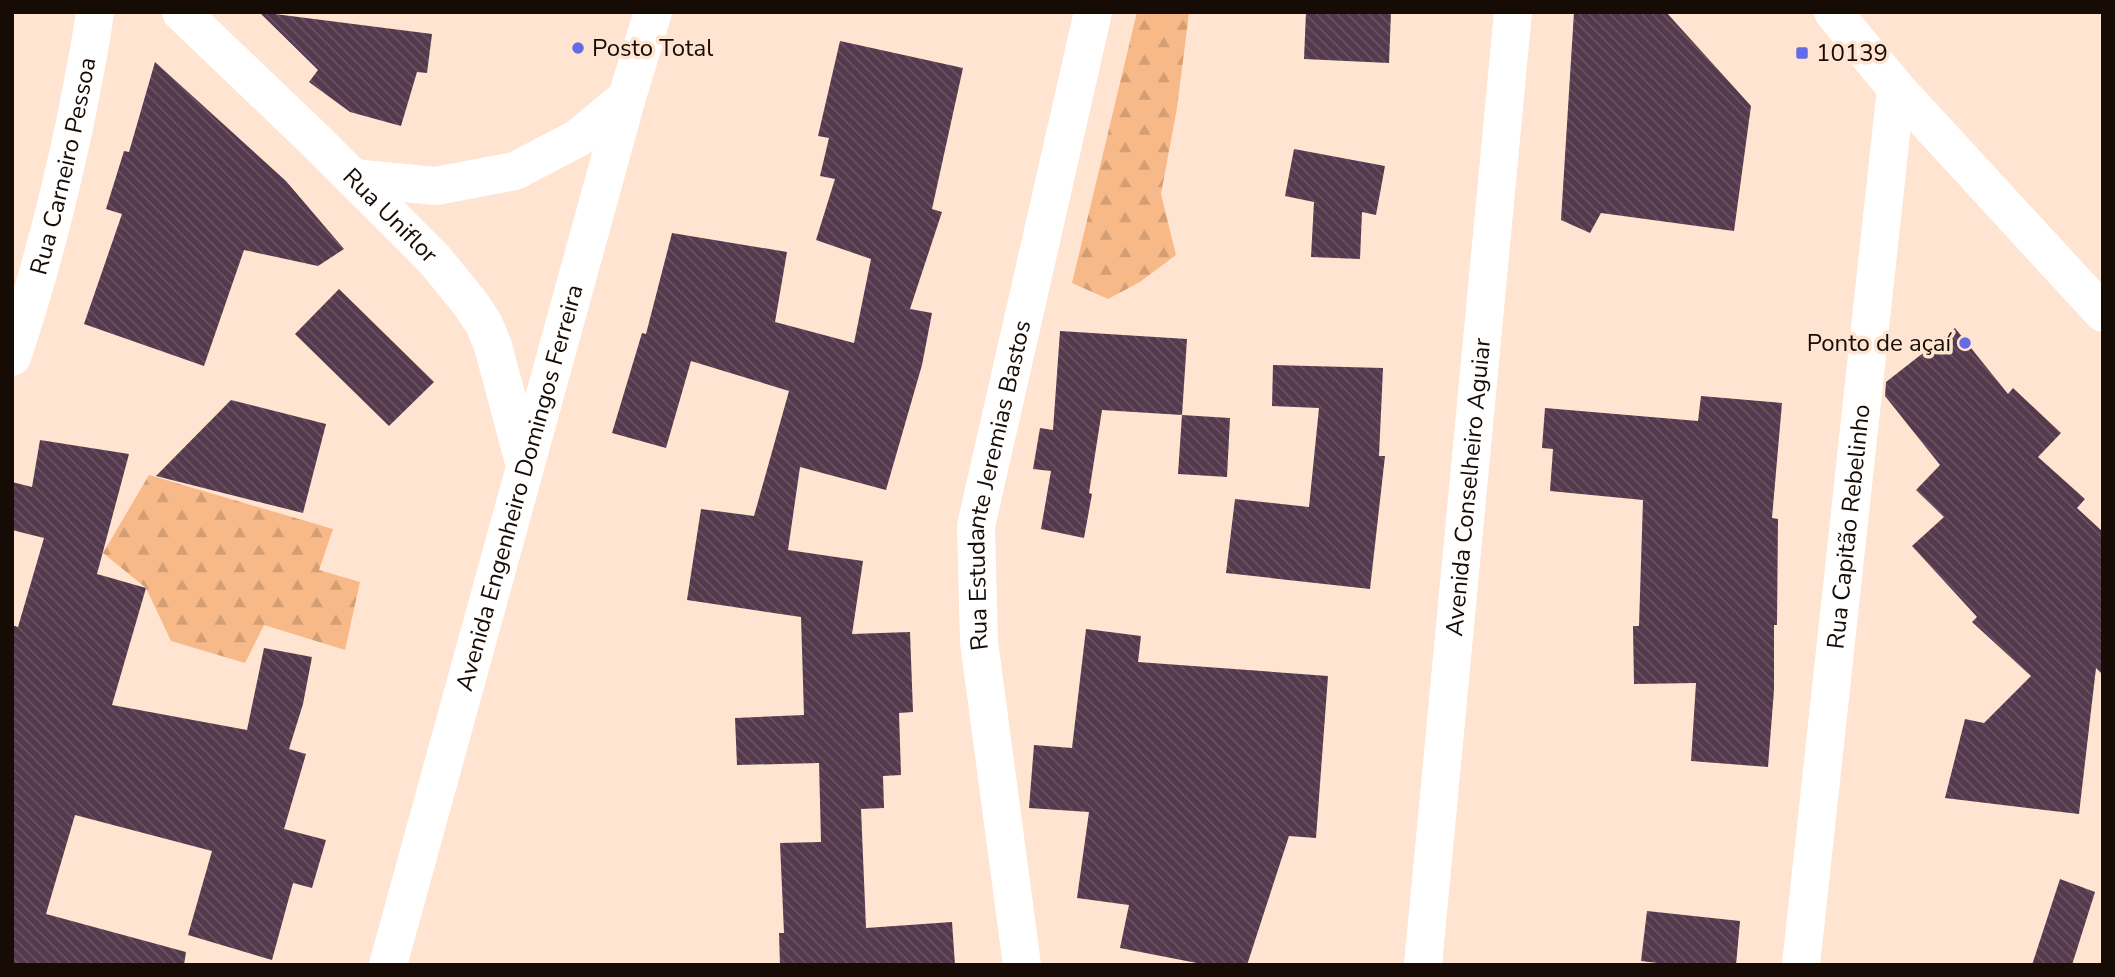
<svg xmlns="http://www.w3.org/2000/svg" width="2115" height="977" font-family="'Nunito Sans',sans-serif">
	<style>
		.forest { fill: url(#forest-firs) }
		.building { fill: url(#building-back-hatch) }
		.lines { fill: none; stroke-linecap: round; stroke-linejoin: round }
		.minor { stroke: #fff; stroke-width: 38 }
		.secondary { stroke: #fff; stroke-width: 38 }
		.primary { stroke: #fff; stroke-width: 38 }
		.poi-dot { fill: #626ce4; stroke: #fee4d1; stroke-width: 2.5 }
		.labels { text-anchor: middle; stroke-width: 7; stroke-linejoin: round; paint-order: stroke }
		.poi-label { font-size: 24px; fill: #160c05; stroke: #fee4d1; text-anchor: start }
		.street-label { font-size: 24px; fill: #160c05; stroke: #fee4d1 }
	</style>
	<defs>
		<pattern id="forest-firs" width="22" height="20" patternUnits="userSpaceOnUse" patternTransform="scale(1.75)"><rect width="22" height="20" fill="#f8b988"/><path d="M5 1l3.5 6h-7zM16 11l3.5 6h-7z" fill="#d49e74"/></pattern>
		<pattern id="building-back-hatch" width="6" height="6" patternUnits="userSpaceOnUse" patternTransform="scale(1.75)"><rect width="6" height="6" fill="#553a4d"/><path d="M-1 5l2 2M0 0l6 6M5-1l2 2" fill="none" stroke="#695362"/></pattern>
	</defs>
	<rect width="100%" height="100%" fill="#fee4d1"/>
	<!-- forest -->
	<g class="forest">
		<polygon points="1137,12 1189,13 1177,108 1161,194 1176,255 1140,282 1108,299 1072,283"/>
		<polygon points="149,475 333,529 319,570 360,582 345,650 264,625 245,663 171,641 146,588 103,553"/>
	</g>
	<!-- building -->
	<g class="building">
		<polygon points="259,12 432,34 427,73 417,72 401,126 350,112 309,82 318,70"/>
		<polygon points="1306,12 1391,12 1389,63 1304,59"/>
		<polygon points="1574,12 1666,12 1751,106 1734,231 1601,213 1590,233 1561,220"/>
		<polygon points="840,41 963,68 932,209 942,212 910,309 932,313 922,365 886,490 800,467 788,550 863,561 852,634 910,632 913,712 899,713 901,775 883,776 884,808 861,809 866,928 952,922 955,965 780,965 779,933 784,933 780,843 821,842 819,763 737,765 735,718 804,715 801,617 687,600 701,509 754,516 789,391 691,361 666,448 612,433 642,333 646,334 672,233 787,252 775,322 854,343 871,259 816,240 835,179 820,176 829,138 818,136"/>
		<polygon points="155,62 286,181 344,249 318,266 244,250 204,366 84,324 122,214 106,209 124,151 129,152"/>
		<polygon points="1294,149 1385,166 1376,215 1362,212 1360,259 1311,257 1314,202 1285,196"/>
		<polygon points="339,289 434,382 389,426 295,334"/>
		<polygon points="1955,328 2008,394 2013,388 2061,433 2038,457 2085,499 2077,508 2103,532 2103,675 2096,668 2079,814 1945,798 1965,719 1984,723 2031,676 1972,622 1977,617 1912,546 1944,517 1916,490 1940,465 1885,396 1886,382"/>
		<polygon points="1060,331 1187,339 1182,415 1102,410 1089,493 1092,494 1084,538 1041,529 1051,471 1033,469 1040,428 1053,430"/>
		<polygon points="1273,365 1383,368 1379,456 1385,456 1370,589 1226,573 1235,499 1309,507 1319,408 1272,406"/>
		<polygon points="1701,396 1782,403 1772,518 1778,519 1777,625 1774,625 1774,690 1768,767 1691,761 1696,683 1634,684 1633,626 1639,626 1643,500 1550,491 1553,449 1542,448 1545,408 1698,421"/>
		<polygon points="231,400 326,424 303,513 156,476"/>
		<polygon points="1182,415 1230,418 1227,477 1178,474"/>
		<polygon points="40,440 129,454 97,574 146,588 112,705 247,730 264,648 312,657 303,704 289,749 306,754 284,829 326,840 312,888 293,883 272,960 188,935 212,851 75,815 46,914 186,952 184,965 12,965 12,625 18,627 44,538 12,530 12,482 32,487"/>
		<polygon points="1086,629 1141,636 1138,662 1328,676 1316,838 1289,836 1247,965 1207,965 1120,948 1129,905 1077,898 1089,812 1029,808 1034,745 1072,748"/>
		<polygon points="2060,879 2095,892 2072,965 2032,965"/>
		<polygon points="1647,911 1740,921 1736,965 1674,965 1641,961"/>
	</g>
	<g class="lines">
		<!-- minor -->
		<g class="minor">
			<path id="s1" d="M181,12L317,142L434,259L470,303L484,324L493,346L525,466"/>
			<polyline points="353,178 436,186 515,171 578,138 627,97"/>
			<path id="s2" d="M12,357C38,281 58,202 75,123C82,86 90,50 95,12"/>
			<path id="s3" d="M1022,965L979,642L976,526L1093,12"/>
			<path id="s4" d="M1801,965L1896,88"/>
		</g>
		<!-- secondary -->
		<path class="secondary" id="s5" d="M1423,965L1513,12"/>
		<!-- primary -->
		<g class="primary">
			<polyline points="1833,12 1896,88 2103,313"/>
			<path id="s6" d="M388,965L627,97L653,12"/>
		</g>
	</g>
	<!-- markers -->
	<g class="poi-dot">
		<circle cx="578" cy="48" r="7"/>
		<rect x="1795" y="46" width="14" height="14" rx="3.5"/>
		<circle cx="1965" cy="343" r="7"/>
	</g>
	<g class="labels">
		<!-- poi labels -->
		<g class="poi-label">
			<text x="592" y="56">Posto Total</text>
			<text x="1816" y="61">10139</text>
			<text x="1951" y="351" text-anchor="end">Ponto de açaí</text>
		</g>
		<!-- street labels -->
		<g class="street-label">
			<text dy="8" stroke="none"><textPath href="#s2" startOffset="198">Rua Carneiro Pessoa</textPath></text>
			<text dy="8" stroke="none"><textPath href="#s1" startOffset="292">Rua Uniflor</textPath></text>
			<text dy="8" stroke="none"><textPath href="#s3" startOffset="485">Rua Estudante Jeremias Bastos</textPath></text>
			<text dy="8" stroke="none"><textPath href="#s6" startOffset="495">Avenida Engenheiro Domingos Ferreira</textPath></text>
			<text dy="8" stroke="none"><textPath href="#s5" startOffset="480">Avenida Conselheiro Aguiar</textPath></text>
			<text dy="8" stroke="none"><textPath href="#s4" startOffset="441">Rua Capitão Rebelinho</textPath></text>
		</g>
	</g>
	<!-- border -->
	<rect width="2115" height="977" fill="none" stroke="#160c05" stroke-width="28"/>
</svg>
